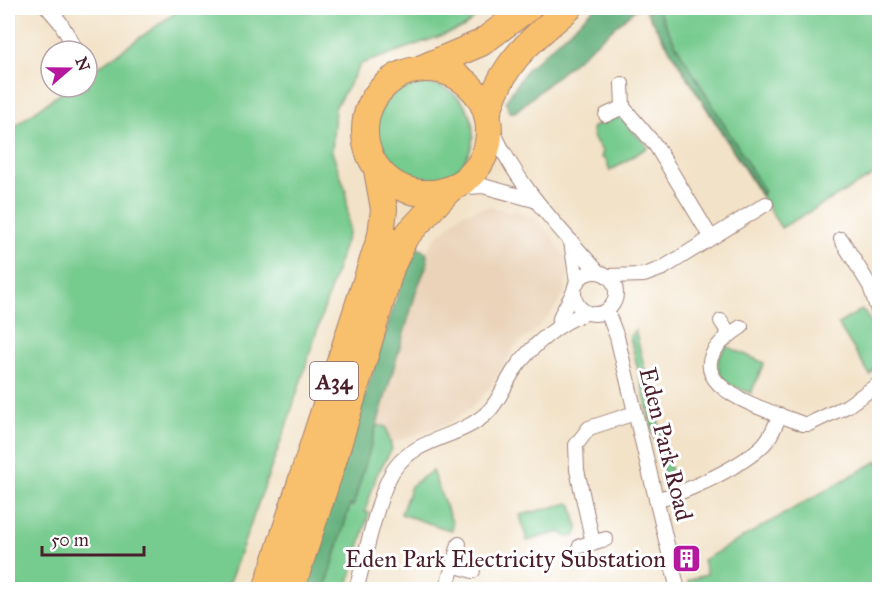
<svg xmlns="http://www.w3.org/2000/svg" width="887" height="597" font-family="'IM FELL Great Primer',serif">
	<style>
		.built { fill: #ead3b8 }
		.green { fill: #76cb8e; stroke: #60755c; stroke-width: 1.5 }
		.forest { fill: #60af79; stroke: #556752; stroke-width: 1.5 }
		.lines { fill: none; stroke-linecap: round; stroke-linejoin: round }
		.street-casing { stroke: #9e8079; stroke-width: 16 }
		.highway-casing { stroke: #9e8079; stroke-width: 28 }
		.street { stroke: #fff; stroke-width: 14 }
		.highway { stroke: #f8bf6c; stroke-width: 26 }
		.labels { text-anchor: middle; stroke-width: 6; stroke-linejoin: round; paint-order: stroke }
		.shield { fill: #fff; stroke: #80626b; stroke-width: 1.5 }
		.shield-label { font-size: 22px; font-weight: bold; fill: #4a1f2b }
		.street-label { font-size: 24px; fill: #4a1f2b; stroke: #fff }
		.poi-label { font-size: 24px; fill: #4a1f2b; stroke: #fff; text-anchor: end }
	</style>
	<rect width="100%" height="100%" fill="#fff"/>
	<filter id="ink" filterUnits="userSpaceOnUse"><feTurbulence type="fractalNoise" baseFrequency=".0167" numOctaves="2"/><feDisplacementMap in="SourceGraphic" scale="12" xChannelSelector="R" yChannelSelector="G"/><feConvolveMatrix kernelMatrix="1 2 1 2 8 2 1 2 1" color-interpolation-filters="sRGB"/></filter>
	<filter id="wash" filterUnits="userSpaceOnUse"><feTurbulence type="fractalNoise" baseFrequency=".008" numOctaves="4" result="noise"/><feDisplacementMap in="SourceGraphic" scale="24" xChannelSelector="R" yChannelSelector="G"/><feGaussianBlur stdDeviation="1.35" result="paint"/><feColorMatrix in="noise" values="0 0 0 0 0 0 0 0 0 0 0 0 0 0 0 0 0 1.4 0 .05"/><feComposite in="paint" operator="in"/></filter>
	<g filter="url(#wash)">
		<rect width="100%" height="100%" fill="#f2e2c7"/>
		<!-- built -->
		<polygon class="built" points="490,206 513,213 515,210 530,217 532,215 551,234 567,261 568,276 563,296 547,319 515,347 487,391 471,409 448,423 391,443 386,428 376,425 417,289 428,262 426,252 435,238 463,213"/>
		<!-- green -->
		<g class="green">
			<polygon points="182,8 487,8 463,28 361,64 335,108 332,152 346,191 349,231 287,424 227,589 8,589 8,131 69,87 87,87 87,75"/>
			<polygon points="644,8 879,8 879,172 781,228"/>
			<circle cx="424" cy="133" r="49"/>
			<polygon points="620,117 648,147 610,171 606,160 601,157 603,152 593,137 592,128 604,121"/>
			<path d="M861,310L865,312C877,335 887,353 870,375L838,324Z"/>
			<polygon points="635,330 674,484 670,485 664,476 632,345 630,336"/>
			<path d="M726,346L764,363L751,393C734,387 717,382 718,360Z"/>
			<polygon points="376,425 386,427 392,449 377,474 365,512 369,513 347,589 325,590 350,505 353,505"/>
			<polygon points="879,460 879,589 690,590 688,581 707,574 703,560"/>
			<polygon points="432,471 452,522 452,531 401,514 411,486"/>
			<polygon points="569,503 572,505 578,530 575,536 567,537 559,532 527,541 520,515"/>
		</g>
		<!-- forest -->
		<g class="forest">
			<polygon points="595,8 637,8 515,112 509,112 506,101 526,70"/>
			<polygon points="644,8 657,8 676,45 764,190 762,195"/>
			<polygon points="418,248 426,252 428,262 417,289 353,506 350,505 325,589 302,590 402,281"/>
		</g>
	</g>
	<g filter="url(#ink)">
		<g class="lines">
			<defs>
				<g id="street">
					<polyline points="48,8 60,22 77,51"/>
					<polyline points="623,107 656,146 710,236"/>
					<polyline points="606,115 623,107 622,84"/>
					<path d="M490,123C513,182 557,225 598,272"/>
					<polyline points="454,188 483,186 534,200"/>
					<polyline points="841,239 870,286 880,317"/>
					<polyline points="571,241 577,282"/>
					<circle cx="595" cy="293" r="21"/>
					<polyline points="607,276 644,275 663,268 766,204"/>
					<polyline points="607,311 617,337 678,590"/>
					<polyline points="721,321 730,335"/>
					<polyline points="558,327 561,315 573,293"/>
					<path d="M741,327C659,380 759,407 803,424H809L847,406L880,383"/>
					<path d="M656,499C685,494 744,465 764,444C772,436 775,425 780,415"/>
					<polyline points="593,543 577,470 576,445 589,428 635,413"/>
					<polyline points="580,546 606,539"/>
					<polyline points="453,565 473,571"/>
					<path d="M356,590C365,559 378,491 395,468C417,437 462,438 488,412C500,400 505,383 515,369C531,346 560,322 586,313"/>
					<polyline points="446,590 459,544"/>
				</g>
				<g id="highway">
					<polyline points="422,68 481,43 528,8"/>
					<circle cx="427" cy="131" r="62"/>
					<path d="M487,115C502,62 529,42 569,8"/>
					<polyline points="266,590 381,235 384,209 377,170"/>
					<polyline points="291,590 333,462 391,268 405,237 448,191"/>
				</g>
			</defs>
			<!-- street casing -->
			<use href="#street" class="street-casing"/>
			<!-- highway casing -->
			<use href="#highway" class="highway-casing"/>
			<!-- street -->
			<use href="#street" class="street"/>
			<!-- highway -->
			<use href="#highway" class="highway"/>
		</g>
	</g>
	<!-- icons -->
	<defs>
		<symbol id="building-square" viewBox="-11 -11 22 22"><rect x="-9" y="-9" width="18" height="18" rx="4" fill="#b5179e" stroke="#fff"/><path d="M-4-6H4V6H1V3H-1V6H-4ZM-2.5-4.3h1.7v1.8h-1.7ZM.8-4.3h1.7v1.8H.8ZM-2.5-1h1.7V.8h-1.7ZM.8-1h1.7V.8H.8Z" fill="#fff"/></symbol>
	</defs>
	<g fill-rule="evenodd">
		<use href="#building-square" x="670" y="542" width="33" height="33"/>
	</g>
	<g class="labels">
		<!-- shield labels -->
		<rect class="shield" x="310" y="362" width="48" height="38" rx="4.5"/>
		<g class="shield-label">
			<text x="334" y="389">A34</text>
		</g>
		<!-- street labels -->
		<g class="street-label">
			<text transform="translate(666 444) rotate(76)" y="8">Eden Park Road</text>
		</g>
		<!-- poi labels -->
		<g class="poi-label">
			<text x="666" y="567">Eden Park Electricity Substation</text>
		</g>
	</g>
	<!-- margin -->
	<rect width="887" height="597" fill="none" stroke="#fff" stroke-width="30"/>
	<!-- north arrow -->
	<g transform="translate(69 69) rotate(70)"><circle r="28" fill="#ffffff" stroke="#b7a5aa" stroke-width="1.5"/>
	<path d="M0-4.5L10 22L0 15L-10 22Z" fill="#b5179e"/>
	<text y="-9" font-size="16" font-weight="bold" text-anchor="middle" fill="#4a1f2b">N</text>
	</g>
	<!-- scale -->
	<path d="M42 546v9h102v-9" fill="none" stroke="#4a1f2b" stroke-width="3"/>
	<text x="51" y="546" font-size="18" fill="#4a1f2b" stroke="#ffffff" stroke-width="4.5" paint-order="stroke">50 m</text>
</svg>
